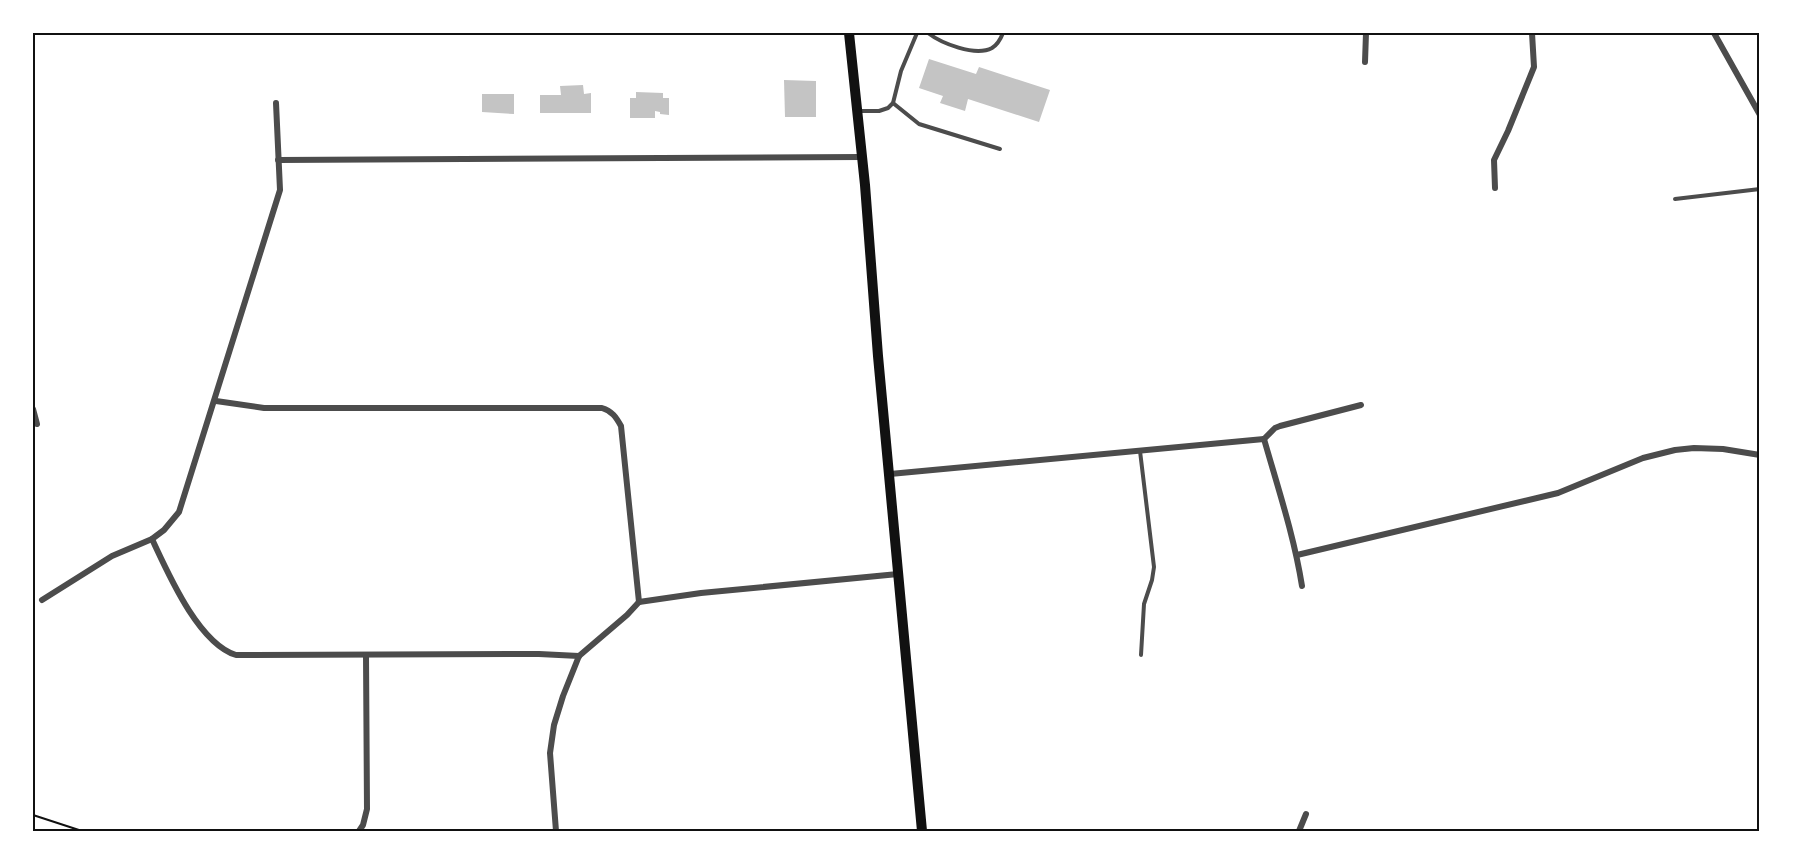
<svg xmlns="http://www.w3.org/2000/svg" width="1793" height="864" font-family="'Noto Sans',sans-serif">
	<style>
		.building { fill: #c4c4c4 }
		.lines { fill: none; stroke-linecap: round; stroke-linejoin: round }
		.path { stroke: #111; stroke-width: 2 }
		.service { stroke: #4c4c4c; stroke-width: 4 }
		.minor { stroke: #4c4c4c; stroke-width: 6 }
		.secondary { stroke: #111; stroke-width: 10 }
		.neatline { fill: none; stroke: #111; stroke-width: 2 }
	</style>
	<rect width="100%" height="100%" fill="#fff"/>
	<!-- building -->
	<g class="building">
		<polygon points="929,59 976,74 979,67 1050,90 1039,122 968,99 965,111 940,103 943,96 919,88"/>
		<polygon points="784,80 816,81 816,117 785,117"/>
		<polygon points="583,85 584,94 591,93 591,113 540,113 540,95 561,95 560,86"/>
		<polygon points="636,92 663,93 663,98 669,98 669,115 660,114 660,112 655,111 655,118 630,118 630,98 636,98"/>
		<polygon points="482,94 514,94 514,114 482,112"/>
	</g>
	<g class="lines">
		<!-- path -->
		<polyline class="path" points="33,815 82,831"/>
		<!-- service -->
		<g class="service">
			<path d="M928,33C941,43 975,57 992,48C997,45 1001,38 1003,33"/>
			<polyline points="893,103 919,124 1000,149"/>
			<polyline points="859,111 879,111 888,108 893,103 901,71 917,33"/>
			<polyline points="1675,199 1760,189"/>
			<polyline points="1140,451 1154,567 1152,580 1144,604 1141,655"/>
		</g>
		<!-- minor -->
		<g class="minor">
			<polyline points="1714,33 1760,115"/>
			<polyline points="1365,62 1366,33"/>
			<polyline points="278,160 862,157"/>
			<polyline points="1495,188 1494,160 1508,131 1534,67 1532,33"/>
			<path d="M216,401L264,408H602C612,411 616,417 621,426L639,602"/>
			<polyline points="33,409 37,424"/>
			<path d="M1264,439C1278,488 1294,536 1302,586"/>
			<polyline points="1264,439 1275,428 1280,426 1361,405"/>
			<polyline points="890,474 1264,439"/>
			<path d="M152,539C168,573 198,643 236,655L539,654L579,656"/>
			<polyline points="1297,555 1558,493 1643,458 1675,450 1694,448 1723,449 1760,455"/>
			<polyline points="42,600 112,556 152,539 164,530 179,512 280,190 276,103"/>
			<polyline points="359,831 363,825 367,809 366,655"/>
			<polyline points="556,831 550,753 554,725 563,696 579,656 627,615 639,602 701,593 898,574"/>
			<polyline points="1299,831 1306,814"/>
		</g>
		<!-- secondary -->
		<polyline class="secondary" points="849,33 865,185 878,356 922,831"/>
	</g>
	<!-- border -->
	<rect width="1793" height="864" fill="none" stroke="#ffffff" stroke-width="69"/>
	<rect x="34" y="34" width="1724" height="796" class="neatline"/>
</svg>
